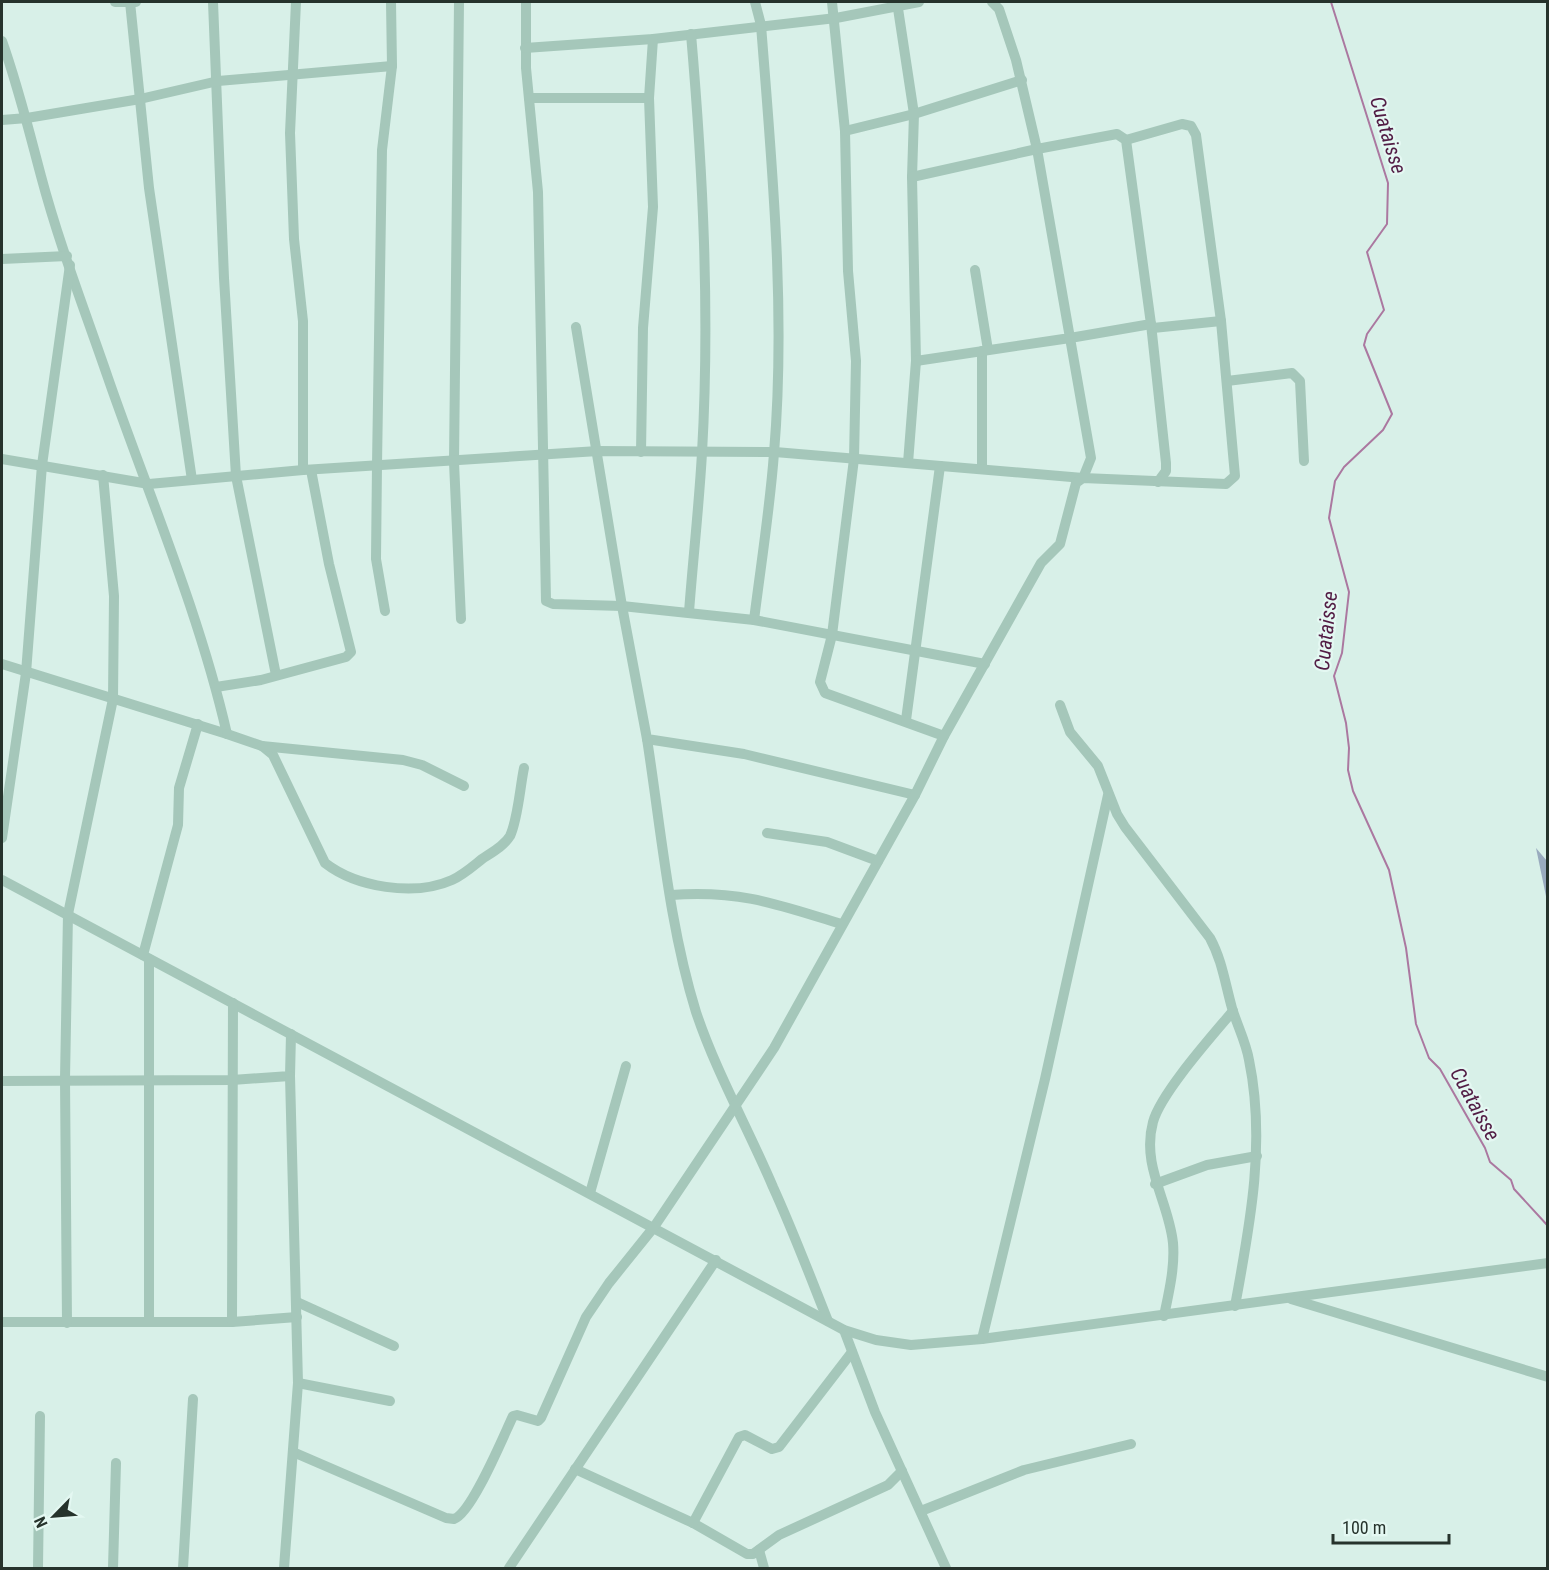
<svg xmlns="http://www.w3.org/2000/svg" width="1549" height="1570" font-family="'Roboto Condensed',sans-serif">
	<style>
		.green { fill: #99abbe }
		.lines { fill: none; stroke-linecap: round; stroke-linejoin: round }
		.stream { stroke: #ab78a0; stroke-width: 2 }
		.minor { stroke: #a5c7ba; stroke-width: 10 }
		.labels { text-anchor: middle; stroke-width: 4.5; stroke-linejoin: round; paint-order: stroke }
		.water-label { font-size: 21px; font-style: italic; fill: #521d45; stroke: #e4f8f2 }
	</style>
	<rect width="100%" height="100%" fill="#d8f0e8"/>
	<!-- green -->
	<polygon class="green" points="1536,848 1547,861 1547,901"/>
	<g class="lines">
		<!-- stream -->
		<polyline class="stream" points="1331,2 1388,183 1387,224 1367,252 1384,310 1367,334 1364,345 1392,414 1383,430 1344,467 1335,481 1329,518 1349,592 1342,653 1334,676 1346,723 1349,748 1348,770 1353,791 1389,870 1406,948 1416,1024 1429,1058 1440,1069 1485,1148 1490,1162 1511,1180 1514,1189 1548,1226"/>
		<!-- minor -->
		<g class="minor">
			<polyline points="115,2 136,2"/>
			<polyline points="130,2 149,188 192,480"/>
			<polyline points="213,2 224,278 236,476 276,675"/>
			<polyline points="296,2 290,133 294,239 303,321 303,470"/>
			<polyline points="459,2 454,462 461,619"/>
			<polyline points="526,2 526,68 538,192 546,601 553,604 622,606 754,620 985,664"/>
			<polyline points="832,2 845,131 848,271 856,361 854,459 832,635 820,682 825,693 944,736"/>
			<polyline points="897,2 914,114 912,177 916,361 908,463"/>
			<path d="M2,41C18,86 29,131 41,176C59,244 85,311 108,378C149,496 199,612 227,734L2,664"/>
			<polyline points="525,48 653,39 836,18 919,2"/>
			<polyline points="529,98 649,98"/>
			<polyline points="2,120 27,118 140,99 218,81 392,66"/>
			<polyline points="845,131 914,114 1022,80"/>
			<polyline points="2,259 67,256"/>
			<polyline points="975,270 988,350"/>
			<polyline points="1151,324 1166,463 1166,471 1158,482"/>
			<polyline points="576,327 622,606 647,739 744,754 915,795"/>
			<polyline points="1153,328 1221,321"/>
			<polyline points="982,351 982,469"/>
			<polyline points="916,361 1070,338 1037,149 1016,60 999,9 992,2"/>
			<polyline points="1227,381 1292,373 1300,381 1304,461"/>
			<polyline points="641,452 643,328 653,207 649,98 653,39"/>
			<polyline points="2,459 149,484 303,470 598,451 775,452 1083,478 1091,458 1070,338 1151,324 1126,140 1117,134 1037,149 912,177"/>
			<polyline points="385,611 376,559 377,465 382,150 392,66 391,2"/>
			<path d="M689,612C693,559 699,506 702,453C710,313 703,173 691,34"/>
			<path d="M754,620C761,564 770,508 774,453C786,311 772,167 761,25L755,2"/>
			<polyline points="216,687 261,680 346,657 351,652 329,564 311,470"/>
			<path d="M1060,705L1070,732L1098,766L1117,814L1125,827L1210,938C1222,960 1225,983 1232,1008C1237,1025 1246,1042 1249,1060C1266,1142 1250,1225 1235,1306"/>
			<polyline points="906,720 940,466"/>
			<path d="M227,734L262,746L273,755L325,863C356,887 414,897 452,880C463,875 472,867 482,859C491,853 504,846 510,836C518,819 520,787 524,768"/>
			<path d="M647,739C661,829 669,925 696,1012C716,1072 748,1128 773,1187C793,1231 810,1276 828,1321"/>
			<polyline points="262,746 403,760 422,765 464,786"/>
			<polyline points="767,833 827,842 878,861"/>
			<polyline points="2,838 26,673 42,465 70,265"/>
			<polyline points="2,880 844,1330 876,1340 911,1345 982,1339 1548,1263"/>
			<path d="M671,895C740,890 777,904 841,924"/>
			<polyline points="143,955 178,825 179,788 198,724"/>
			<polyline points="149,959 149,1320"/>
			<polyline points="2,1081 232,1080 290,1076 291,1034"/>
			<polyline points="1155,1184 1207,1165 1257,1156"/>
			<polyline points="590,1193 626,1066"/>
			<polyline points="1291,1299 1548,1377"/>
			<polyline points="297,1302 394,1346"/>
			<path d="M1164,1316C1169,1292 1175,1267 1173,1243C1169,1202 1141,1166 1153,1122C1161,1093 1212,1036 1233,1011"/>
			<polyline points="2,1322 232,1322 297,1317"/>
			<polyline points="232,1322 233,1003"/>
			<polyline points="67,1323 65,1079 68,914 113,699 114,596 103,475"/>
			<polyline points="844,1330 875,1412 946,1568"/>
			<polyline points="982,1339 1045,1079 1108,795"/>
			<polyline points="298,1383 390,1401"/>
			<path d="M293,1452L446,1518L454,1519C472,1513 503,1437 513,1416L517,1415L538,1421L541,1418L586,1317L609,1283L654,1227L774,1048L915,795L944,736L1041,563L1060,544L1076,483L1083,478L1226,484L1235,476L1221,321L1196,135L1191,126L1182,124L1126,140"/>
			<polyline points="575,1469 693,1523 747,1554 753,1554 779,1535 888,1485 902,1471"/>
			<polyline points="921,1511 1024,1470 1131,1444"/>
			<polyline points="693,1523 739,1437 745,1435 772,1449 779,1447 852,1352"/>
			<polyline points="759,1550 764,1568"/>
			<polyline points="38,1568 40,1416"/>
			<polyline points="113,1568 116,1463"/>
			<polyline points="183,1568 193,1399"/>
			<polyline points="284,1568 298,1383 290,1076"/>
			<polyline points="509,1568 716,1260"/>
		</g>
	</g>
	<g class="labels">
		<!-- water labels -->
		<g class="water-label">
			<text transform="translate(1388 135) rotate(73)" y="7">Cuataisse</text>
			<text transform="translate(1326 631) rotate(-84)" y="7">Cuataisse</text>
			<text transform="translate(1475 1104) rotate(61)" y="7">Cuataisse</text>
		</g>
	</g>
	<!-- border -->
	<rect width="1549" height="1570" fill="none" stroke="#26332c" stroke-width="6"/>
	<!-- north arrow -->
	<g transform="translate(54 1516) rotate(245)" stroke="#e4f8f2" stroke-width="4.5" paint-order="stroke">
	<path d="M0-4.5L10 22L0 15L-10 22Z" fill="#26332c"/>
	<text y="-9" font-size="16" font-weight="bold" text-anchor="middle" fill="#26332c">N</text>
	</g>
	<!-- scale -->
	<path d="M1333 1534v9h116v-9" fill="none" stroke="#26332c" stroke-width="3"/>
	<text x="1342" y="1534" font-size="18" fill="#26332c" stroke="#e4f8f2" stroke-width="4.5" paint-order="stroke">100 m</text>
</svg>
